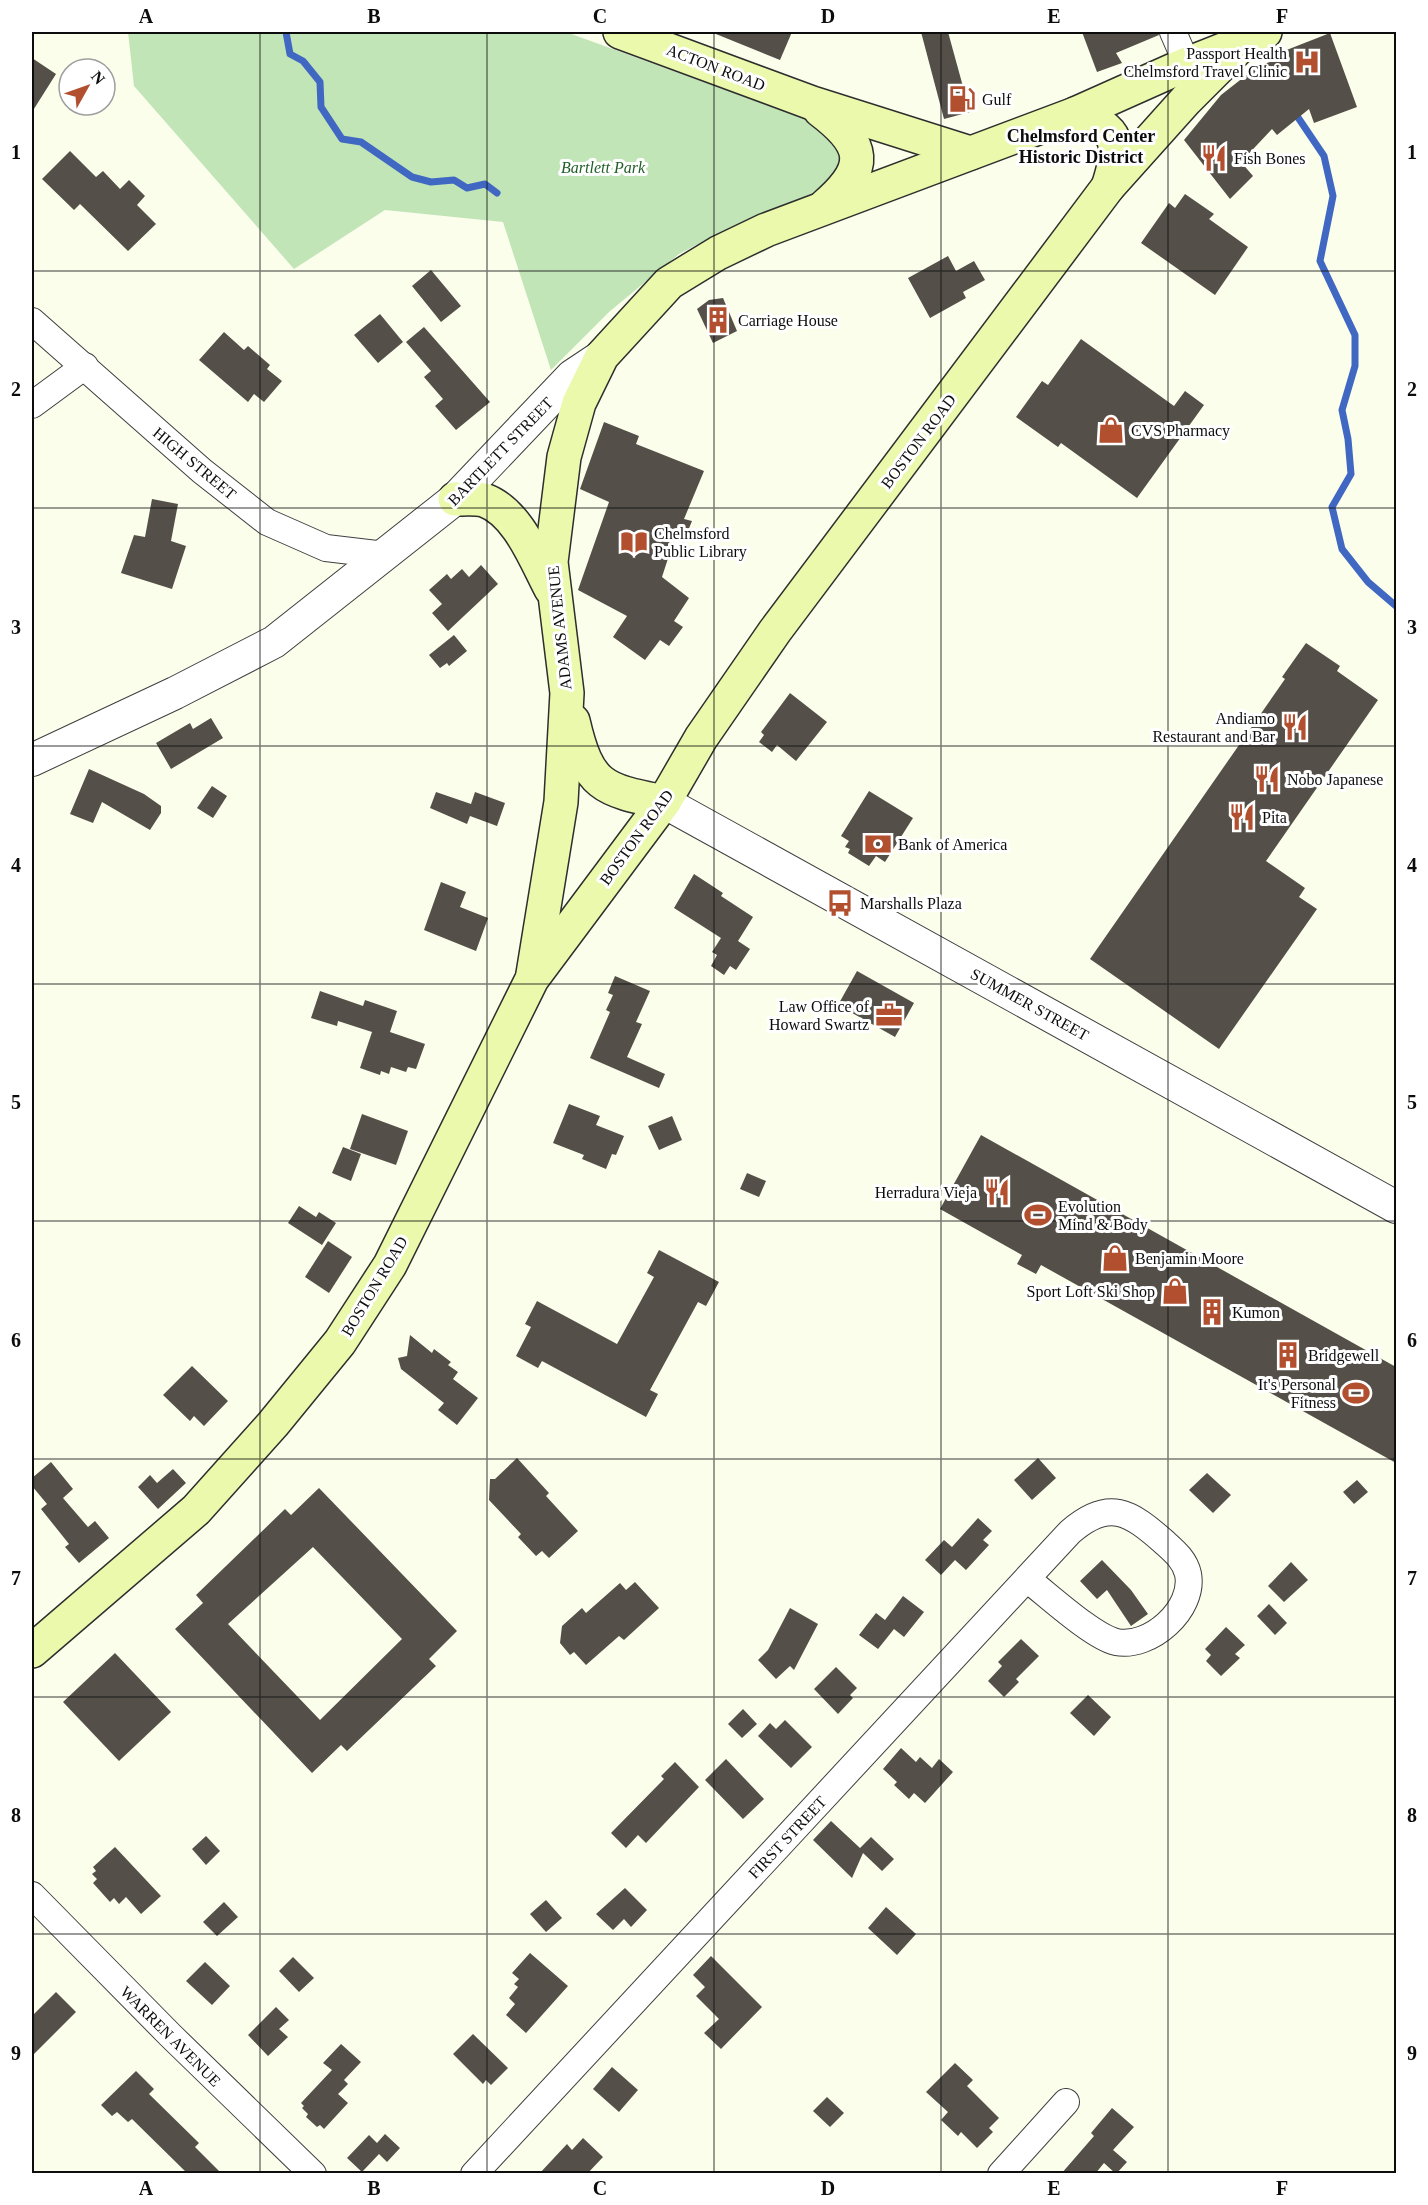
<svg xmlns="http://www.w3.org/2000/svg" width="1428" height="2205" font-family="Georgia,serif">
	<style>
		.green { fill: #c2e5b8 }
		.lines { fill: none; stroke-linecap: round; stroke-linejoin: round }
		.stream { stroke: #4068c3; stroke-width: 7 }
		.building { fill: #545049; fill-rule: evenodd }
		.minor-casing { stroke: #3f3f3f; stroke-width: 28 }
		.tertiary-casing { stroke: #3f3f3f; stroke-width: 34 }
		.secondary-casing { stroke: #2e2e2e; stroke-width: 36 }
		.minor { stroke: #fff; stroke-width: 26 }
		.tertiary { stroke: #fff; stroke-width: 32 }
		.secondary { stroke: #eaf9ab; stroke-width: 33 }
		.grid { fill: none; stroke: #0c0c0c; stroke-width: 1.5; stroke-opacity: 0.55 }
		.labels { text-anchor: middle; stroke-width: 6; stroke-linejoin: round; paint-order: stroke }
		.poi-label { font-size: 16px; fill: #0c0c0c; stroke: #fff; text-anchor: start }
		.street-label { font-size: 16px; fill: #0c0c0c; stroke: #fff }
		.park-label { font-size: 16px; font-style: italic; fill: #215e27; stroke: #fff }
		.neighbourhood-label { font-size: 18px; font-weight: bold; fill: #0c0c0c; stroke: #fff }
		.neatline { fill: none; stroke: #0c0c0c; stroke-width: 2 }
		.grid-label { font-size: 20px; text-anchor: middle; font-weight: bold; fill: #0c0c0c }
	</style>
	<rect width="100%" height="100%" fill="#fcfeec"/>
	<!-- green -->
	<polygon class="green" points="128,32 566,32 827,127 842,148 842,173 817,194 721,232 679,254 609,312 551,370 503,222 385,210 294,269 134,86"/>
	<g class="lines">
		<!-- stream -->
		<g class="stream">
			<polyline points="286,32 290,54 303,61 320,82 321,107 342,139 361,142 412,177 431,182 454,180 467,188 485,184 497,193"/>
			<polyline points="1293,110 1324,156 1333,196 1320,261 1355,335 1355,366 1342,410 1348,439 1351,474 1332,507 1342,549 1368,582 1396,606"/>
		</g>
	</g>
	<!-- building -->
	<g class="building">
		<polygon points="711,32 792,32 780,60"/>
		<polygon points="921,32 948,32 970,112 944,119"/>
		<polygon points="1082,32 1158,32 1159,35 1116,53 1122,63 1097,72"/>
		<polygon points="1330,33 1357,107 1314,123 1309,109 1277,135 1272,129 1241,162 1253,176 1230,199 1184,140 1221,95 1258,66 1287,56 1284,51"/>
		<polygon points="32,58 56,74 32,112"/>
		<polygon points="70,151 96,177 103,171 120,189 129,180 145,196 137,205 156,224 128,251 80,204 74,210 42,179"/>
		<polygon points="1185,194 1214,214 1209,219 1248,247 1215,295 1141,243 1169,203 1175,208"/>
		<polygon points="948,256 956,271 974,261 985,280 963,292 966,298 930,318 908,278"/>
		<polygon points="431,270 461,306 441,322 412,286"/>
		<polygon points="723,298 737,331 713,343 697,309 709,300"/>
		<polygon points="380,314 403,342 378,363 354,335"/>
		<polygon points="424,327 490,402 456,430 435,406 443,399 424,377 431,371 406,342"/>
		<polygon points="224,332 244,350 248,346 270,365 267,369 282,381 264,402 254,394 248,402 199,360"/>
		<polygon points="1081,339 1174,406 1185,391 1204,405 1137,498 1061,443 1058,447 1016,417 1042,381 1048,385"/>
		<polygon points="604,422 639,436 636,444 704,471 684,519 692,521 683,543 674,540 662,577 689,598 674,621 683,627 669,646 660,640 645,660 613,637 627,616 578,590 609,502 580,489"/>
		<polygon points="152,499 178,504 171,541 186,546 172,589 121,573 134,535 145,537"/>
		<polygon points="481,565 498,584 448,631 432,613 442,604 429,590 447,574 451,579 462,569 469,577"/>
		<polygon points="454,635 467,651 449,666 447,663 440,668 429,655"/>
		<polygon points="1306,643 1340,666 1337,671 1378,700 1266,861 1305,888 1299,897 1317,909 1219,1049 1090,959 1285,679 1282,677"/>
		<polygon points="790,693 827,722 796,761 777,745 772,752 759,742 764,735 761,732"/>
		<polygon points="211,718 223,738 171,769 156,743 190,723 193,729"/>
		<polygon points="89,769 144,794 161,806 161,813 150,830 102,802 93,823 70,814"/>
		<polygon points="212,786 227,796 213,818 197,808"/>
		<polygon points="869,791 913,818 885,862 876,856 869,866 848,853 850,849 845,847 849,841 841,836"/>
		<polygon points="436,792 471,804 475,792 505,803 497,826 470,816 467,824 430,808"/>
		<polygon points="694,874 723,893 721,896 753,917 738,941 750,949 736,970 730,966 724,975 711,966 717,955 712,952 721,938 674,908"/>
		<polygon points="441,882 466,892 460,907 488,918 476,951 424,930"/>
		<polygon points="857,971 914,1003 895,1037 838,1005"/>
		<polygon points="615,976 650,991 636,1022 642,1024 627,1057 665,1074 659,1088 590,1058 610,1012 606,1010 613,995 608,993"/>
		<polygon points="320,991 363,1006 365,1000 397,1011 390,1032 425,1044 416,1069 408,1067 406,1072 391,1067 389,1074 381,1071 380,1075 360,1068 372,1032 338,1021 337,1026 311,1018"/>
		<polygon points="569,1104 600,1116 596,1125 624,1136 616,1155 612,1154 606,1169 582,1159 584,1155 553,1143"/>
		<polygon points="362,1114 408,1131 396,1165 350,1149"/>
		<polygon points="672,1116 682,1140 659,1150 648,1126"/>
		<polygon points="981,1135 1396,1367 1396,1463 1041,1265 1036,1274 1017,1264 1022,1255 940,1209"/>
		<polygon points="343,1147 361,1154 351,1181 332,1173"/>
		<polygon points="747,1173 766,1181 759,1197 740,1189"/>
		<polygon points="299,1206 316,1217 319,1212 336,1223 322,1245 288,1223"/>
		<polygon points="328,1241 352,1257 329,1293 305,1277"/>
		<polygon points="659,1250 719,1282 706,1306 698,1302 650,1390 658,1394 646,1417 542,1361 538,1368 516,1356 531,1327 525,1324 537,1301 617,1344 654,1277 647,1273"/>
		<polygon points="410,1335 432,1353 434,1349 451,1362 448,1365 458,1372 453,1379 478,1398 457,1425 438,1410 444,1403 401,1369 398,1358 407,1356"/>
		<polygon points="192,1366 228,1401 204,1426 194,1416 190,1421 163,1395"/>
		<polygon points="517,1458 549,1493 546,1496 578,1531 549,1558 542,1551 536,1556 518,1537 521,1534 489,1500 490,1479 495,1479"/>
		<polygon points="1038,1458 1056,1478 1032,1500 1014,1480"/>
		<polygon points="51,1462 73,1489 63,1498 88,1527 95,1521 109,1538 79,1563 65,1547 69,1544 41,1509 47,1504 32,1486 32,1478"/>
		<polygon points="173,1469 186,1483 158,1509 138,1487 150,1475 157,1483"/>
		<polygon points="1207,1473 1231,1495 1213,1513 1189,1490"/>
		<polygon points="1357,1480 1368,1492 1354,1504 1343,1492"/>
		<path d="M319,1488L457,1631L429,1659L436,1666L347,1751L341,1745L312,1773L175,1629L203,1603L196,1595L285,1509L291,1515ZM313,1547L402,1639L320,1720L228,1624Z"/>
		<polygon points="978,1518 992,1531 983,1540 989,1545 966,1570 955,1560 941,1575 925,1560 944,1540 952,1547"/>
		<polygon points="1102,1560 1131,1590 1148,1614 1131,1626 1107,1590 1097,1599 1080,1581"/>
		<polygon points="1291,1562 1308,1580 1284,1602 1268,1586"/>
		<polygon points="635,1582 659,1608 624,1640 619,1636 586,1665 574,1652 570,1655 560,1643 562,1626 582,1608 586,1613 620,1583 626,1590"/>
		<polygon points="903,1596 924,1612 904,1637 894,1629 878,1649 859,1635 876,1613 885,1620"/>
		<polygon points="1269,1604 1287,1623 1275,1635 1257,1616"/>
		<polygon points="790,1608 818,1624 794,1670 790,1666 776,1679 758,1660 768,1650"/>
		<polygon points="1226,1627 1245,1645 1235,1654 1240,1658 1221,1676 1206,1661 1211,1655 1205,1649"/>
		<polygon points="1021,1639 1039,1656 1016,1679 1019,1682 1004,1697 988,1681 1002,1666 998,1662"/>
		<polygon points="115,1653 171,1712 119,1761 63,1702"/>
		<polygon points="836,1667 857,1688 850,1695 853,1698 838,1714 814,1689"/>
		<polygon points="1088,1695 1111,1717 1094,1736 1070,1713"/>
		<polygon points="743,1709 757,1724 742,1738 728,1724"/>
		<polygon points="785,1720 812,1747 791,1768 758,1736 770,1723 776,1729"/>
		<polygon points="901,1748 916,1762 920,1757 932,1768 939,1759 953,1772 925,1803 914,1793 909,1799 894,1785 897,1782 883,1769"/>
		<polygon points="726,1759 764,1799 743,1819 705,1780"/>
		<polygon points="675,1762 699,1787 646,1843 638,1835 626,1848 611,1833 664,1779 661,1776"/>
		<polygon points="831,1821 860,1848 871,1837 894,1859 882,1871 863,1853 852,1878 813,1840"/>
		<polygon points="206,1836 220,1851 206,1865 192,1849"/>
		<polygon points="115,1847 161,1896 141,1914 126,1897 119,1904 114,1898 110,1902 93,1883 97,1879 92,1874 96,1871 93,1867"/>
		<polygon points="625,1888 647,1910 631,1927 624,1919 613,1930 596,1914"/>
		<polygon points="546,1900 562,1918 546,1932 530,1914"/>
		<polygon points="224,1902 238,1917 217,1936 203,1922"/>
		<polygon points="886,1907 916,1934 897,1955 868,1928"/>
		<polygon points="530,1953 568,1986 526,2033 506,2015 515,2004 509,1998 518,1987 514,1984 519,1979 512,1973"/>
		<polygon points="711,1956 762,2007 721,2049 704,2033 719,2019 696,1996 705,1987 693,1975"/>
		<polygon points="293,1957 314,1978 299,1992 279,1971"/>
		<polygon points="205,1962 230,1986 212,2005 186,1981"/>
		<polygon points="56,1992 76,2012 32,2056 32,2016"/>
		<polygon points="276,2007 289,2020 279,2029 288,2037 268,2056 248,2035"/>
		<polygon points="473,2034 508,2068 491,2085 486,2080 483,2084 453,2054"/>
		<polygon points="341,2044 361,2062 344,2080 348,2084 338,2094 348,2103 324,2129 320,2125 317,2127 306,2117 308,2114 302,2108 304,2106 301,2103 332,2070 323,2063"/>
		<polygon points="955,2063 973,2080 967,2086 999,2118 989,2128 993,2132 977,2148 961,2132 958,2136 941,2120 948,2112 926,2092"/>
		<polygon points="612,2067 638,2090 619,2112 593,2089"/>
		<polygon points="136,2071 154,2089 149,2094 199,2143 195,2147 222,2174 188,2174 132,2119 128,2122 117,2112 112,2116 101,2105"/>
		<polygon points="827,2097 844,2113 830,2127 813,2111"/>
		<polygon points="1112,2108 1134,2127 1113,2150 1127,2162 1116,2174 1104,2163 1095,2174 1061,2174 1094,2136 1091,2133"/>
		<polygon points="385,2134 400,2148 387,2162 379,2154 362,2172 347,2158 369,2135 377,2143"/>
		<polygon points="583,2138 603,2157 587,2174 539,2174 567,2144 572,2150"/>
	</g>
	<g class="lines">
		<defs>
			<g id="minor">
				<polyline points="1173,32 1187,64"/>
				<polyline points="32,321 202,471 267,522 326,548 385,555"/>
				<polyline points="32,405 85,366"/>
				<polyline points="32,1895 170,2035 313,2174"/>
				<path d="M474,2174L1070,1532C1109,1498 1130,1512 1164,1542C1174,1551 1185,1560 1188,1574C1195,1609 1150,1649 1116,1642C1092,1636 1048,1595 1027,1579"/>
				<polyline points="1001,2174 1066,2102"/>
			</g>
			<g id="tertiary">
				<polyline points="32,760 175,693 274,642 455,499 572,376 602,356"/>
				<polyline points="664,802 1396,1207"/>
			</g>
			<g id="secondary">
				<polyline points="620,32 812,103 970,153"/>
				<path d="M820,110C866,145 870,167 825,206"/>
				<path d="M1075,114C1120,128 1122,144 1108,187"/>
				<path d="M455,499C464,499 476,498 484,500C518,512 535,559 551,589"/>
				<path d="M573,721C588,786 602,790 664,802"/>
				<polyline points="533,974 561,802 567,693 551,562 564,457 579,403 602,356 669,283 718,253 766,230 1075,114 1187,64 1235,45"/>
				<polyline points="32,1651 196,1510 273,1424 340,1342 390,1265 532,979 664,802 701,738 775,631 1108,187 1186,100 1245,41 1265,32"/>
			</g>
		</defs>
		<!-- minor casing -->
		<use href="#minor" class="minor-casing"/>
		<!-- tertiary casing -->
		<use href="#tertiary" class="tertiary-casing"/>
		<!-- secondary casing -->
		<use href="#secondary" class="secondary-casing"/>
		<!-- minor -->
		<use href="#minor" class="minor"/>
		<!-- tertiary -->
		<use href="#tertiary" class="tertiary"/>
		<!-- secondary -->
		<use href="#secondary" class="secondary"/>
	</g>
	<!-- grid -->
	<path class="grid" d="M260,32V2174M487,32V2174M714,32V2174M941,32V2174M1168,32V2174M32,271H1396M32,508H1396M32,746H1396M32,984H1396M32,1221H1396M32,1459H1396M32,1697H1396M32,1934H1396"/>
	<!-- icons -->
	<defs>
		<symbol id="hospital-bare" viewBox="-9 -9 18 18"><path d="M-5-5h3v3.5h4V-5h3V5h-3V1.5h-4V5h-3Z" fill="#b14f2e" stroke="#fff" stroke-width="2.5" paint-order="stroke"/></symbol>
		<symbol id="fuel-bare" viewBox="-9 -9 18 18"><path d="M-5.5-6h7V0h2V4h1.3V-2.5L3-4.5l.8-.8L6-3V5H2.5V1h-1V6h-7ZM-4.2-4.7v3.2H.2V-4.7Z" fill="#b14f2e" stroke="#fff" stroke-width="2.5" paint-order="stroke"/></symbol>
		<symbol id="restaurant-bare" viewBox="-9 -9 18 18"><path d="M-5-6h1v4h1v-4h1v4h1v-4h1v5L-1.5 .5V6h-2V.5L-5-1ZM5-6V6H3V1.5H1.5Q1.5-4 5-6Z" fill="#b14f2e" stroke="#fff" stroke-width="2.5" paint-order="stroke"/></symbol>
		<symbol id="building-bare" viewBox="-9 -9 18 18"><path d="M-4-6H4V6H1V3H-1V6H-4ZM-2.5-4.3h1.7v1.8h-1.7ZM.8-4.3h1.7v1.8H.8ZM-2.5-1h1.7V.8h-1.7ZM.8-1h1.7V.8H.8Z" fill="#b14f2e" stroke="#fff" stroke-width="2.5" paint-order="stroke"/></symbol>
		<symbol id="shop-bare" viewBox="-9 -9 18 18"><path d="M-5-2.5h2.3a2.7 3.5 0 0 1 5.4 0H5L5.5 6h-11ZM-1.5-2.5h3a1.5 2.3 0 0 0-3 0Z" fill="#b14f2e" stroke="#fff" stroke-width="2.5" paint-order="stroke"/></symbol>
		<symbol id="library-bare" viewBox="-9 -9 18 18"><path d="M-6-4Q-3-5.5-.7-3.5V5Q-3 3-6 4ZM6-4Q3-5.5 .7-3.5V5Q3 3 6 4Z" fill="#b14f2e" stroke="#fff" stroke-width="2.5" paint-order="stroke"/></symbol>
		<symbol id="bank-bare" viewBox="-9 -9 18 18"><path d="M-6-4H6V4H-6ZM0-2.3a2.3 2.3 0 1 0 0 4.6a2.3 2.3 0 1 0 0-4.6Z" fill="#b14f2e" stroke="#fff" stroke-width="2.5" paint-order="stroke"/></symbol>
		<symbol id="bus-bare" viewBox="-9 -9 18 18"><path d="M-5-6H5V4H4V6H2V4H-2V6H-4V4H-5ZM-3.5-4V0h7V-4ZM-3.5 1.2v1.5H-2V1.2ZM2 1.2v1.5H3.5V1.2Z" fill="#b14f2e" stroke="#fff" stroke-width="2.5" paint-order="stroke"/></symbol>
		<symbol id="office-bare" viewBox="-9 -9 18 18"><path d="M-6-3h4V-5.5h4V-3h4V5H-6ZM-1-4.5V-3h2v-1.5ZM-6 0V1H6V0Z" fill="#b14f2e" stroke="#fff" stroke-width="2.5" paint-order="stroke"/></symbol>
		<symbol id="stadium-bare" viewBox="-9 -9 18 18"><path d="M0-5a6.5 5 0 1 0 0 10a6.5 5 0 1 0 0-10ZM-3.5-1.8h7v3.6h-7Z" fill="#b14f2e" stroke="#fff" stroke-width="2.5" paint-order="stroke"/></symbol>
	</defs>
	<g fill-rule="evenodd">
		<use href="#hospital-bare" x="1288" y="43" width="38" height="38"/>
		<use href="#fuel-bare" x="943" y="80" width="38" height="38"/>
		<use href="#restaurant-bare" x="1195" y="139" width="38" height="38"/>
		<use href="#building-bare" x="699" y="301" width="38" height="38"/>
		<use href="#shop-bare" x="1092" y="411" width="38" height="38"/>
		<use href="#library-bare" x="615" y="523" width="38" height="38"/>
		<use href="#restaurant-bare" x="1276" y="708" width="38" height="38"/>
		<use href="#restaurant-bare" x="1248" y="760" width="38" height="38"/>
		<use href="#restaurant-bare" x="1223" y="798" width="38" height="38"/>
		<use href="#bank-bare" x="859" y="825" width="38" height="38"/>
		<use href="#bus-bare" x="821" y="884" width="38" height="38"/>
		<use href="#office-bare" x="870" y="996" width="38" height="38"/>
		<use href="#restaurant-bare" x="978" y="1173" width="38" height="38"/>
		<use href="#stadium-bare" x="1019" y="1196" width="38" height="38"/>
		<use href="#shop-bare" x="1096" y="1239" width="38" height="38"/>
		<use href="#shop-bare" x="1156" y="1272" width="38" height="38"/>
		<use href="#building-bare" x="1193" y="1293" width="38" height="38"/>
		<use href="#building-bare" x="1269" y="1336" width="38" height="38"/>
		<use href="#stadium-bare" x="1337" y="1374" width="38" height="38"/>
	</g>
	<g class="labels">
		<!-- poi labels -->
		<g class="poi-label">
			<text x="1287" y="59" text-anchor="end">Passport Health<tspan x="1287" dy="18">Chelmsford Travel Clinic</tspan></text>
			<text x="982" y="105">Gulf</text>
			<text x="1234" y="164">Fish Bones</text>
			<text x="738" y="326">Carriage House</text>
			<text x="1131" y="436">CVS Pharmacy</text>
			<text x="654" y="539">Chelmsford<tspan x="654" dy="18">Public Library</tspan></text>
			<text x="1275" y="724" text-anchor="end">Andiamo<tspan x="1275" dy="18">Restaurant and Bar</tspan></text>
			<text x="1287" y="785">Nobo Japanese</text>
			<text x="1262" y="823">Pita</text>
			<text x="898" y="850">Bank of America</text>
			<text x="860" y="909">Marshalls Plaza</text>
			<text x="869" y="1012" text-anchor="end">Law Office of<tspan x="869" dy="18">Howard Swartz</tspan></text>
			<text x="977" y="1198" text-anchor="end">Herradura Vieja</text>
			<text x="1058" y="1212">Evolution<tspan x="1058" dy="18">Mind &amp; Body</tspan></text>
			<text x="1135" y="1264">Benjamin Moore</text>
			<text x="1155" y="1297" text-anchor="end">Sport Loft Ski Shop</text>
			<text x="1232" y="1318">Kumon</text>
			<text x="1308" y="1361">Bridgewell</text>
			<text x="1336" y="1390" text-anchor="end">It's Personal<tspan x="1336" dy="18">Fitness</tspan></text>
		</g>
		<!-- street labels -->
		<g class="street-label">
			<text transform="translate(716 67) rotate(21)" y="6">ACTON ROAD</text>
			<text transform="translate(918 441) rotate(-53)" y="6">BOSTON ROAD</text>
			<text transform="translate(500 451) rotate(-46)" y="6">BARTLETT STREET</text>
			<text transform="translate(195 463) rotate(40)" y="6">HIGH STREET</text>
			<text transform="translate(559 628) rotate(-96)" y="6">ADAMS AVENUE</text>
			<text transform="translate(636 837) rotate(-54)" y="6">BOSTON ROAD</text>
			<text transform="translate(1030 1004) rotate(29)" y="6">SUMMER STREET</text>
			<text transform="translate(374 1286) rotate(-59)" y="6">BOSTON ROAD</text>
			<text transform="translate(787 1837) rotate(-47)" y="6">FIRST STREET</text>
			<text transform="translate(171 2036) rotate(45)" y="6">WARREN AVENUE</text>
		</g>
		<!-- park labels -->
		<g class="park-label">
			<text x="603" y="173">Bartlett Park</text>
		</g>
		<!-- neighbourhood labels -->
		<g class="neighbourhood-label">
			<text x="1081" y="142">Chelmsford Center<tspan x="1081" dy="21">Historic District</tspan></text>
		</g>
	</g>
	<!-- border -->
	<rect width="1428" height="2205" fill="none" stroke="#ffffff" stroke-width="66"/>
	<!-- north arrow -->
	<g transform="translate(87 87) rotate(50)"><circle r="28" fill="#ffffff" stroke="#9e9e9e" stroke-width="1.5"/>
	<path d="M0-4.5L10 22L0 15L-10 22Z" fill="#b14f2e"/>
	<text y="-9" font-size="16" font-weight="bold" text-anchor="middle" fill="#0c0c0c">N</text>
	</g>
	<rect x="33" y="33" width="1362" height="2139" class="neatline"/>
	<g class="grid-label">
		<text x="146" y="23">A</text>
		<text x="374" y="23">B</text>
		<text x="600" y="23">C</text>
		<text x="828" y="23">D</text>
		<text x="1054" y="23">E</text>
		<text x="1282" y="23">F</text>
		<text x="16" y="159">1</text>
		<text x="1412" y="159">1</text>
		<text x="16" y="396">2</text>
		<text x="1412" y="396">2</text>
		<text x="16" y="634">3</text>
		<text x="1412" y="634">3</text>
		<text x="16" y="872">4</text>
		<text x="1412" y="872">4</text>
		<text x="16" y="1109">5</text>
		<text x="1412" y="1109">5</text>
		<text x="16" y="1347">6</text>
		<text x="1412" y="1347">6</text>
		<text x="16" y="1585">7</text>
		<text x="1412" y="1585">7</text>
		<text x="16" y="1822">8</text>
		<text x="1412" y="1822">8</text>
		<text x="16" y="2060">9</text>
		<text x="1412" y="2060">9</text>
		<text x="146" y="2195">A</text>
		<text x="374" y="2195">B</text>
		<text x="600" y="2195">C</text>
		<text x="828" y="2195">D</text>
		<text x="1054" y="2195">E</text>
		<text x="1282" y="2195">F</text>
	</g>
</svg>
